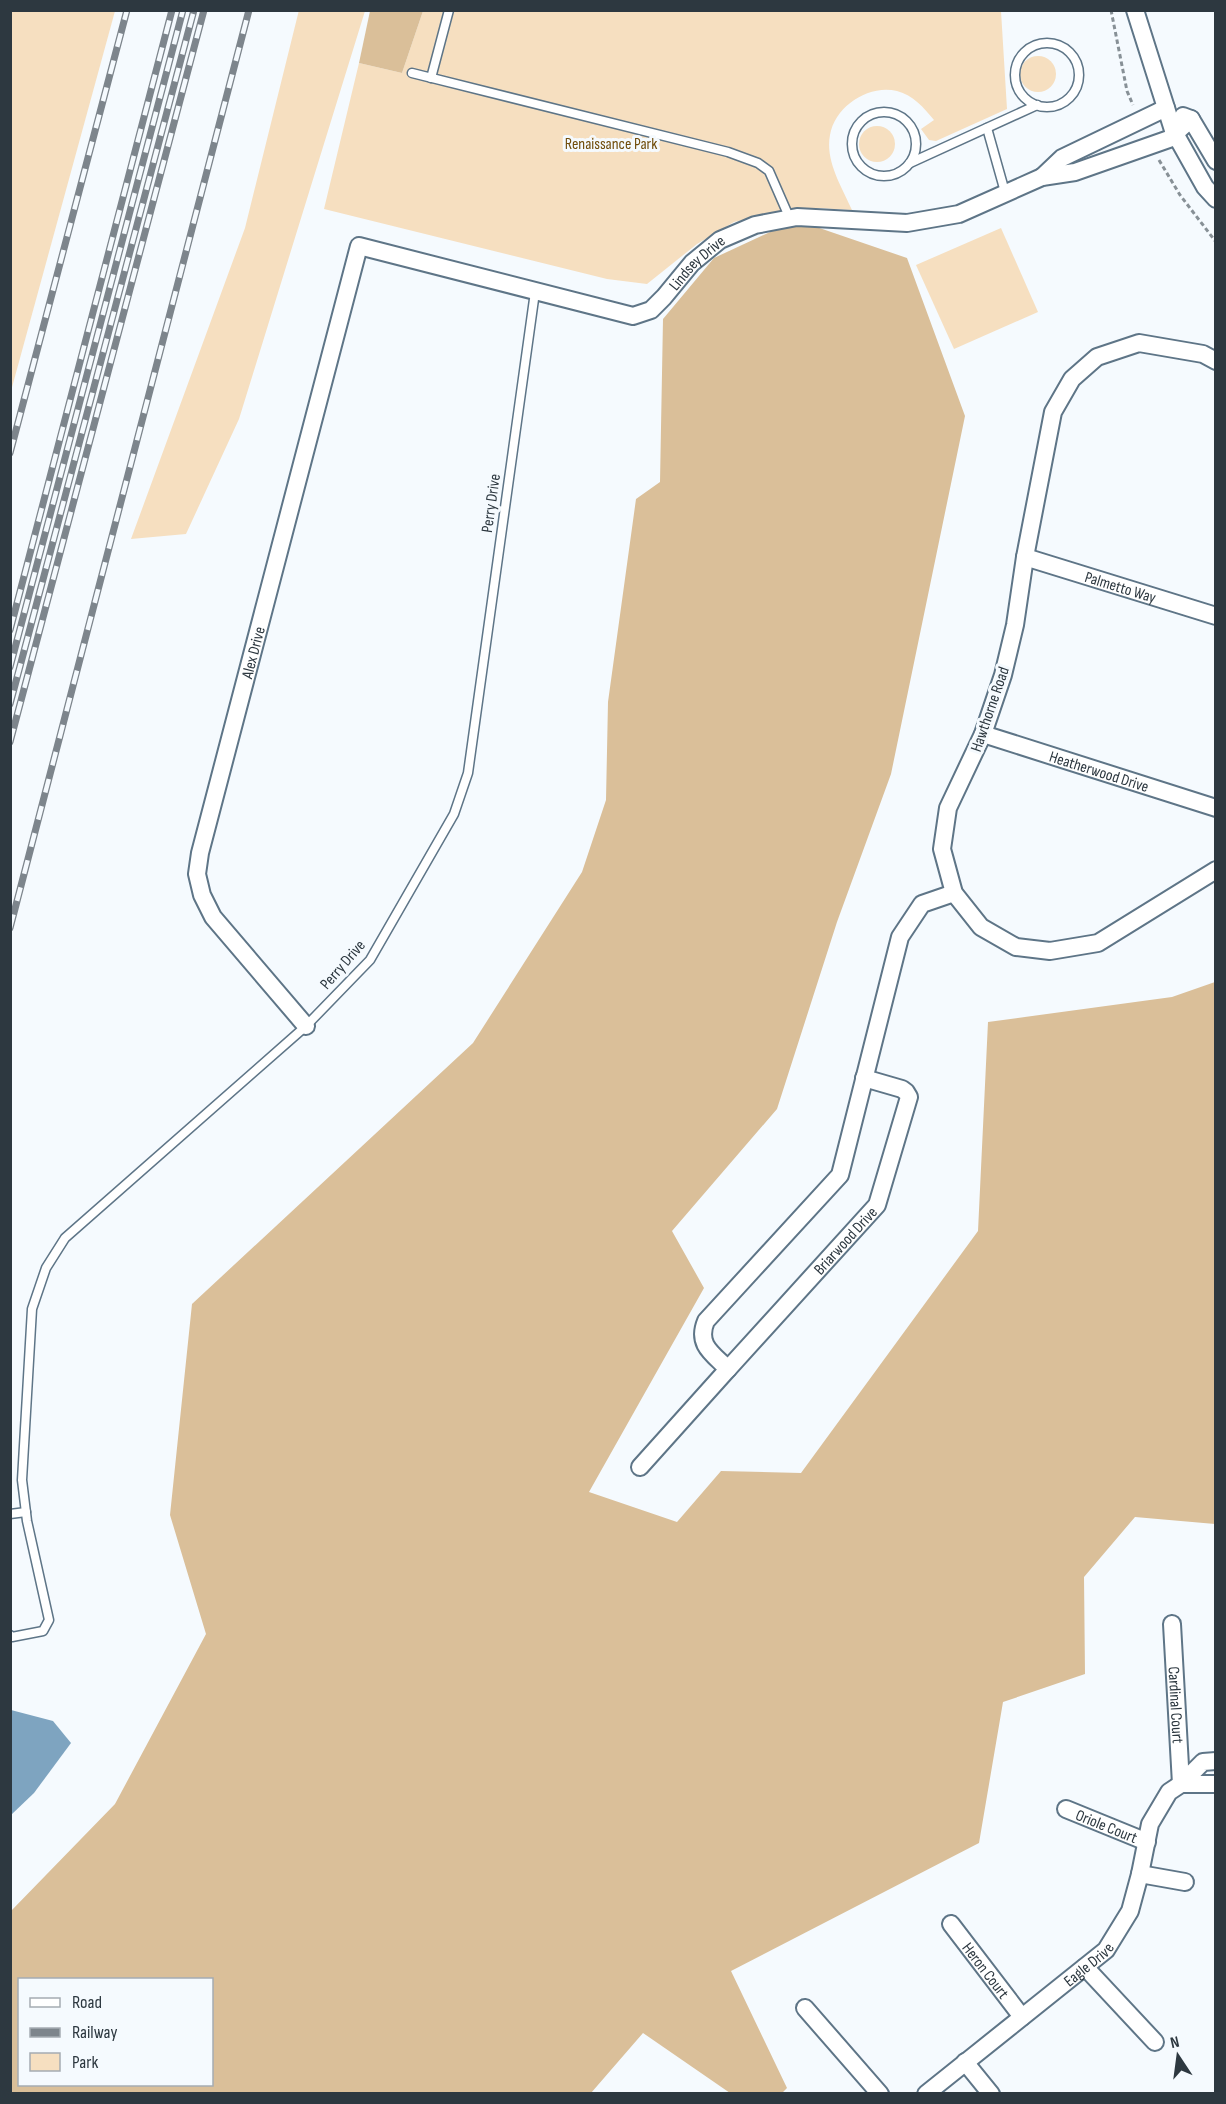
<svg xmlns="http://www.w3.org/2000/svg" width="1226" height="2104" font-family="'Sofia Sans Condensed',sans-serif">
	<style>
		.green { fill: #f6dfc0 }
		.forest { fill: #dabf99; fill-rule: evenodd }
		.water { fill: #7ea4c0 }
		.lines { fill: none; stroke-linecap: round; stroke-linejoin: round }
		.service-casing { stroke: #5e7587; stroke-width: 11 }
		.minor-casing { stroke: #5e7587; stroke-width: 20 }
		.path { stroke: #879096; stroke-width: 3; stroke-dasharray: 4.5 3; stroke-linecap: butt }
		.service { stroke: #fff; stroke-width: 8 }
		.minor { stroke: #fff; stroke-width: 16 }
		.rail-casing { stroke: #7d858c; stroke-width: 7 }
		.rail { stroke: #f5fafe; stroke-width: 4.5; stroke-dasharray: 14; stroke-linecap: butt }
		.labels { text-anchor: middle; stroke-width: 6; stroke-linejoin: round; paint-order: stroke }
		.park-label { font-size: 16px; fill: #704c0a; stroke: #f5fafe }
		.street-label { font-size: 16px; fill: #2d3840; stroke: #f5fafe }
	</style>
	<rect width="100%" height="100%" fill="#f5fafe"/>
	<!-- green -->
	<g class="green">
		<polygon points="11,10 115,11 11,391 10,11"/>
		<polygon points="299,10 365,11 239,419 186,534 131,539 245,228"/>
		<path d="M423,11H1001L1007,109L936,141L929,140L921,129L934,120C924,108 913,95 897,91C869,84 835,106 830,135C825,161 842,187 852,210L817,208L780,211L734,222L697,244L647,284L607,279L324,209L359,63L402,73Z"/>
		<circle cx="1038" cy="74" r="18"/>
		<circle cx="877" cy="144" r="18"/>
		<polygon points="1001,228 1038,312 954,349 916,265"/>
	</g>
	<!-- forest -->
	<g class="forest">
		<polygon points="370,11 423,11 402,73 359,63"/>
		<path d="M796,220L907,258L965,416L891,774L837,922L777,1109L672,1231L704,1288L589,1492L677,1522L721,1471L801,1473L978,1231L988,1022L1172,997L1215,982V1524L1135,1517L1084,1577L1085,1674L1003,1702L979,1843L731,1971L787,2088L782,2093H730L643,2033L591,2093L11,2094V1911L115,1804L206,1634L170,1515L192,1304L473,1043L582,872L606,800L608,702L636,499L660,482L663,319L714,258ZM20,1980H212V2084H20Z"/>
	</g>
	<!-- water -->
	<polygon class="water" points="11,1710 53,1721 71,1743 34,1793 11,1815"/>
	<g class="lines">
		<defs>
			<g id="service">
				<circle cx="1047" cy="75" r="32"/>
				<polyline points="412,73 728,152 758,163 769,171 790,219"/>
				<polyline points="431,78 449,10"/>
				<circle cx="884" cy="144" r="32"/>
				<polyline points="987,128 1005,192"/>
				<polyline points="910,163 1037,105"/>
				<polyline points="10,1514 26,1512"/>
				<polyline points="10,1635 12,1637 43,1631 49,1620 27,1521 22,1480 32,1309 46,1268 65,1238 306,1026 370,960 454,814 468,773 535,292"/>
			</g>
			<g id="minor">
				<polyline points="1135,10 1173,130 1205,187 1216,199"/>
				<polyline points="1183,116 1191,119 1216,161"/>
				<polyline points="1042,177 1062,158 1166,108"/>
				<polyline points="1216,361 1203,354 1139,343 1097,357 1072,379 1053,412 1025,557 1015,625 1003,675 983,734 948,808 942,849 954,893 981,927 1016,947 1050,951 1098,943 1216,870"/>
				<path id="s1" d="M1025,557L1216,616"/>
				<path id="s2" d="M983,734L1216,808"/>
				<path id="s3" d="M306,1026L213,917L202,895L197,874L200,853L359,246L633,316L651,310L664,297L692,263L720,240L755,225L797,217L907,223L959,214L1042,177L1075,172L1169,139L1191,119"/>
				<path id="s4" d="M728,1369L877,1205L909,1097L906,1092L902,1089L864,1078"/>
				<path d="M640,1467L728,1369C713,1354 696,1345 706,1321L840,1175L900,937L922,904L954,893"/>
				<path id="s5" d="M1172,1624L1181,1784"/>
				<polyline points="1181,1784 1216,1784"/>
				<path id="s6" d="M1066,1809L1147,1842"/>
				<polyline points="1140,1874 1185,1882"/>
				<path id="s7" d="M951,1924L1022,2017"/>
				<polyline points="1085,1967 1155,2042"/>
				<polyline points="805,2008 880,2094"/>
				<polyline points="965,2062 991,2094"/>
				<path id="s8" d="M926,2094L1106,1950L1130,1911L1140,1874L1150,1824L1169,1792L1181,1784L1203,1762L1216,1761"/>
			</g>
		</defs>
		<!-- service casing -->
		<use href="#service" class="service-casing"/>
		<!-- minor casing -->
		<use href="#minor" class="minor-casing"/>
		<!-- path -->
		<g class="path">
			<polyline points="1111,10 1127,91 1133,105"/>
			<polyline points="1159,160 1180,195 1216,242"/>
		</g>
		<!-- service -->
		<use href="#service" class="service"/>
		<!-- minor -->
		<use href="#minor" class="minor"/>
		<defs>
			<g id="rail">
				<polyline points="10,453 127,10"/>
				<polyline points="10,630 172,10"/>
				<polyline points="10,667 183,10"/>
				<polyline points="10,704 194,10"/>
				<polyline points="10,742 204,10"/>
				<polyline points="10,928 249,10"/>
			</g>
		</defs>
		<!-- rail casing -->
		<use href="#rail" class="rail-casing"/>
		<!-- rail -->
		<use href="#rail" class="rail"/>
	</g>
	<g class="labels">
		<!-- park labels -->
		<g class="park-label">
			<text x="611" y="149">Renaissance Park</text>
		</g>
		<!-- street labels -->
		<g class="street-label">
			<text dy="6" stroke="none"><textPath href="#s3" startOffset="1206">Lindsey Drive</textPath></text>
			<text transform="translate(490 503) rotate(-82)" y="6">Perry Drive</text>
			<text dy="6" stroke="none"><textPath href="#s1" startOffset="100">Palmetto Way</textPath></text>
			<text dy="6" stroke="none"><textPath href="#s3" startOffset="418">Alex Drive</textPath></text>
			<text transform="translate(989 709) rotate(-71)" y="6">Hawthorne Road</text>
			<text dy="6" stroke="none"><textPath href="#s2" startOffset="122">Heatherwood Drive</textPath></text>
			<text transform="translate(342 964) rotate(-49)" y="6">Perry Drive</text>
			<text dy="6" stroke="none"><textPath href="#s4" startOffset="174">Briarwood Drive</textPath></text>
			<text dy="6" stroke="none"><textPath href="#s5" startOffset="81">Cardinal Court</textPath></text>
			<text dy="6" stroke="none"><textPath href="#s6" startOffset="44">Oriole Court</textPath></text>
			<text dy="6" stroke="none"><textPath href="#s8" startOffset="208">Eagle Drive</textPath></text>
			<text dy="6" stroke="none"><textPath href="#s7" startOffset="58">Heron Court</textPath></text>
		</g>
	</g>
	<!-- border -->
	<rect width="1226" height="2104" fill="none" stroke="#2d3840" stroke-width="24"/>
	<!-- legend -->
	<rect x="18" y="1978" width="195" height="108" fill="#f5fafe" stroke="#a5acb2" stroke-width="1.5"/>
	<rect x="30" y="1998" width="30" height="9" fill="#ffffff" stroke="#a5acb2" stroke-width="1.5"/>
	<text x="72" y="2008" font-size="18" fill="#2d3840">Road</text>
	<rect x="30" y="2028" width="30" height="9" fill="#7d858c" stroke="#a5acb2" stroke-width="1.5"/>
	<text x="72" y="2038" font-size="18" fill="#2d3840">Railway</text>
	<rect x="30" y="2053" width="30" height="18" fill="#f6dfc0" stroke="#a5acb2" stroke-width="1.5"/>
	<text x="72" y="2068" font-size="18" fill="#2d3840">Park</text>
	<!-- north arrow -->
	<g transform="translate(1178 2056) rotate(347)" stroke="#f5fafe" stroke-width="4.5" paint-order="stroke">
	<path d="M0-4.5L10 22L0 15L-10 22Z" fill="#2d3840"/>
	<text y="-9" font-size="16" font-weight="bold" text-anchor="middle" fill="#2d3840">N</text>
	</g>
</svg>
